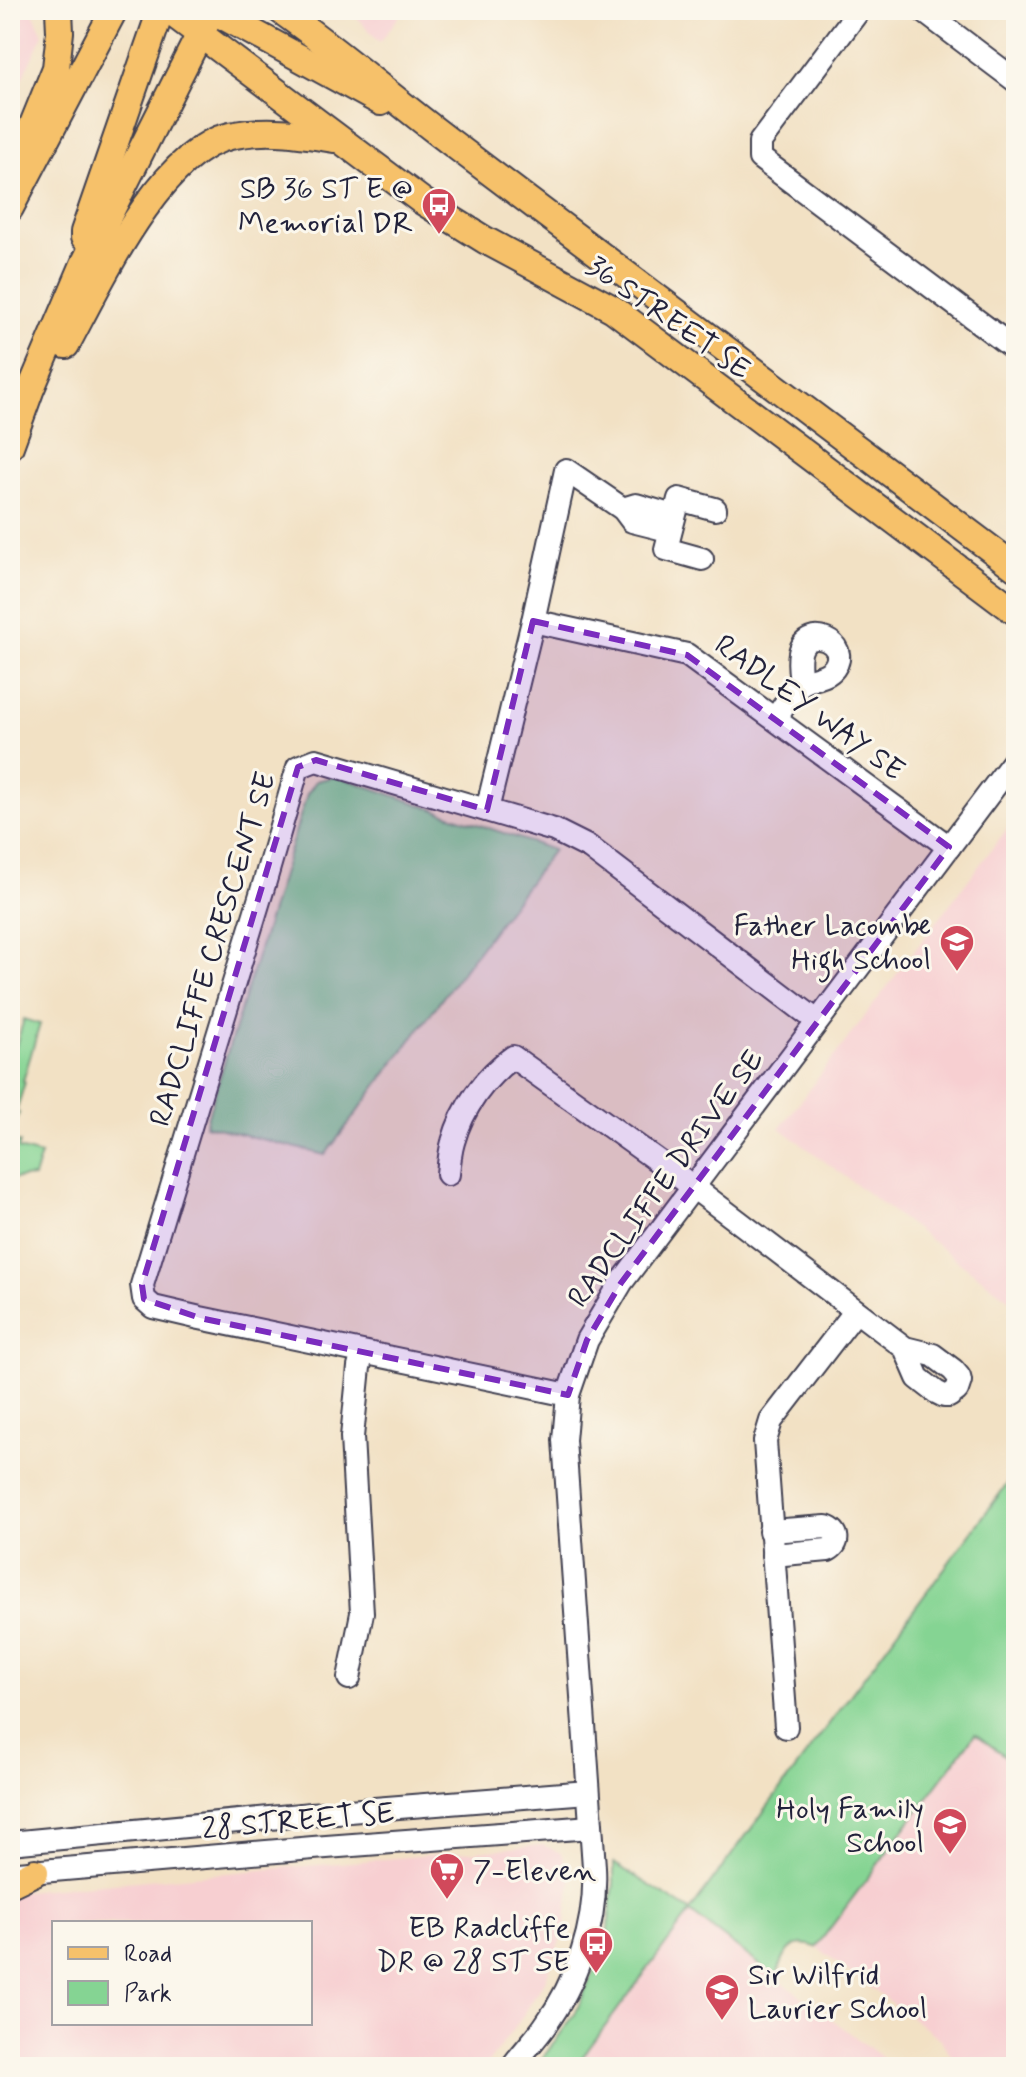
<svg xmlns="http://www.w3.org/2000/svg" width="1026" height="2077" font-family="Mynerve,sans-serif">
	<style>
		.built { fill: #f7cfd1; fill-rule: evenodd }
		.green { fill: #85d493; stroke: #547b67; stroke-width: 2 }
		.lines { fill: none; stroke-linecap: round; stroke-linejoin: round }
		.minor-casing { stroke: #413f50; stroke-width: 26 }
		.major-casing { stroke: #413f50; stroke-width: 30 }
		.minor { stroke: #fff; stroke-width: 22 }
		.major { stroke: #f6c16b; stroke-width: 26 }
		.marked { fill: #7b2cbf; fill-opacity: 0.2; stroke: #7b2cbf; stroke-width: 6; stroke-dasharray: 16 10; stroke-linejoin: round }
		.labels { text-anchor: middle; stroke-width: 6; stroke-linejoin: round; paint-order: stroke }
		.poi-label { font-size: 30px; fill: #22223b; stroke: #fbf7ec; text-anchor: end }
		.street-label { font-size: 30px; fill: #22223b; stroke: #fbf7ec }
	</style>
	<rect width="100%" height="100%" fill="#fbf7ec"/>
	<filter id="ink" filterUnits="userSpaceOnUse"><feTurbulence type="fractalNoise" baseFrequency=".0125" numOctaves="2"/><feDisplacementMap in="SourceGraphic" scale="16" xChannelSelector="R" yChannelSelector="G"/><feConvolveMatrix kernelMatrix="1 2 1 2 8 2 1 2 1" color-interpolation-filters="sRGB"/></filter>
	<filter id="wash" filterUnits="userSpaceOnUse"><feTurbulence type="fractalNoise" baseFrequency=".006" numOctaves="4" result="noise"/><feDisplacementMap in="SourceGraphic" scale="32" xChannelSelector="R" yChannelSelector="G"/><feGaussianBlur stdDeviation="1.8" result="paint"/><feColorMatrix in="noise" values="0 0 0 0 0 0 0 0 0 0 0 0 0 0 0 0 0 1.4 0 .05"/><feComposite in="paint" operator="in"/></filter>
	<g filter="url(#wash)">
		<rect width="100%" height="100%" fill="#f2e1c4"/>
		<!-- built -->
		<g class="built">
			<polygon points="10,10 32,10 43,34 10,105"/>
			<polygon points="350,10 404,10 380,42"/>
			<polygon points="1016,817 1016,1304 780,1128"/>
			<polygon points="975,1733 1016,1764 1016,2067 966,2067 952,2057 940,2039 816,1947"/>
			<path d="M543,1845L561,1853L571,1880L565,1927L545,1981L520,2020L485,2067H10V1893L12,1892ZM54,1923H310V2023H54Z"/>
			<polygon points="690,1912 895,2067 575,2067"/>
		</g>
		<!-- green -->
		<g class="green">
			<polygon points="337,776 553,850 325,1155 205,1125 307,794 316,781"/>
			<polygon points="24,1019 40,1024 23,1081 25,1082 16,1112 19,1113 11,1139 20,1143 18,1149 41,1155 34,1177 10,1179 10,1083 12,1076 10,1075 10,1066"/>
			<path d="M1016,1472V1764L975,1734L816,1947C790,1937 784,1955 776,1977L690,1912L575,2067H536L575,2014L606,1943L614,1883V1863L690,1911Z"/>
		</g>
	</g>
	<g filter="url(#ink)">
		<g class="lines">
			<defs>
				<g id="minor">
					<polyline points="859,10 760,142 760,158 1016,350"/>
					<polyline points="922,10 1016,81"/>
					<polyline points="623,509 636,505 663,513 667,520 672,521"/>
					<polyline points="702,559 666,549 679,499 715,509"/>
					<polyline points="533,621 687,655 949,847"/>
					<path d="M775,719C782,710 792,691 801,684C810,677 826,679 834,668C852,643 806,623 800,653C798,662 800,674 801,684"/>
					<polyline points="487,810 533,621 566,470 623,509 632,521 660,528 667,520"/>
					<path d="M448,1174C449,1163 450,1152 453,1142C462,1109 485,1076 513,1057L672,1171L905,1348L933,1355L953,1370L959,1377L960,1381L957,1390L949,1396H944L936,1392L918,1378L905,1348"/>
					<polyline points="568,1395 200,1318 153,1307 144,1299 142,1285 265,881 298,767 316,760 554,830 590,848 817,1021"/>
					<path d="M770,1531L826,1527C839,1531 840,1544 828,1550L773,1555"/>
					<polyline points="349,1678 362,1613 352,1437 359,1367 363,1353"/>
					<polyline points="786,1727 765,1441 771,1421 855,1312"/>
					<polyline points="10,1843 311,1814 588,1792"/>
					<polyline points="18,1873 313,1848 591,1827"/>
					<path d="M512,2067C522,2053 534,2041 544,2027C577,1982 597,1924 594,1867L564,1440L568,1395L587,1340L621,1283L1016,758"/>
				</g>
				<g id="major">
					<polyline points="168,10 422,201 485,240 613,309 1016,612"/>
					<polyline points="212,10 381,102"/>
					<path d="M280,10C340,52 394,100 453,144C641,284 829,425 1016,568"/>
					<polyline points="19,159 56,68 60,32 59,10"/>
					<polyline points="10,208 114,10"/>
					<polyline points="84,237 84,232 161,10"/>
					<path d="M66,345C98,286 160,151 230,136C265,128 298,133 334,139"/>
					<polyline points="10,446 30,391 84,264 212,10"/>
					<polyline points="10,1884 35,1872"/>
				</g>
			</defs>
			<!-- minor casing -->
			<use href="#minor" class="minor-casing"/>
			<!-- major casing -->
			<use href="#major" class="major-casing"/>
			<!-- minor -->
			<use href="#minor" class="minor"/>
			<!-- major -->
			<use href="#major" class="major"/>
		</g>
	</g>
	<!-- marked area -->
	<path class="marked" d="M533,621L687,655L949,847L621,1283L587,1340L568,1395L200,1318L144,1299L142,1285L298,767L316,760L487,810Z"/>
	<!-- icons -->
	<defs>
		<symbol id="bus-pin" viewBox="-11 -11 22 30"><path d="M0 17L-7.5 6A9.5 9.5 0 1 1 7.5 6Z" fill="#d1495b" stroke="#fbf7ec"/><path d="M-5-6H5V4H4V6H2V4H-2V6H-4V4H-5ZM-3.5-4V0h7V-4ZM-3.5 1.2v1.5H-2V1.2ZM2 1.2v1.5H3.5V1.2Z" fill="#fff"/></symbol>
		<symbol id="school-pin" viewBox="-11 -11 22 30"><path d="M0 17L-7.5 6A9.5 9.5 0 1 1 7.5 6Z" fill="#d1495b" stroke="#fbf7ec"/><path d="M0-5L7-2L0 1L-7-2ZM-4 1L0 2.5L4 1V4Q0 6-4 4Z" fill="#fff"/></symbol>
		<symbol id="supermarket-pin" viewBox="-11 -11 22 30"><path d="M0 17L-7.5 6A9.5 9.5 0 1 1 7.5 6Z" fill="#d1495b" stroke="#fbf7ec"/><path d="M-6-5.5h2.5l.6 2H6L4.5 2H-2.5L-4.4-4H-6ZM-1.5 3.2a1.3 1.3 0 1 0 .1 0ZM3 3.2a1.3 1.3 0 1 0 .1 0Z" fill="#fff"/></symbol>
	</defs>
	<g fill-rule="evenodd">
		<use href="#bus-pin" x="419" y="185" width="40" height="54"/>
		<use href="#school-pin" x="937" y="922" width="40" height="54"/>
		<use href="#school-pin" x="930" y="1805" width="40" height="54"/>
		<use href="#supermarket-pin" x="427" y="1850" width="40" height="54"/>
		<use href="#bus-pin" x="576" y="1924" width="40" height="54"/>
		<use href="#school-pin" x="702" y="1971" width="40" height="54"/>
	</g>
	<g class="labels">
		<!-- poi labels -->
		<g class="poi-label">
			<text x="413" y="198">SB 36 ST E @<tspan x="413" dy="34">Memorial DR</tspan></text>
			<text x="931" y="935">Father Lacombe<tspan x="931" dy="34">High School</tspan></text>
			<text x="924" y="1818">Holy Family<tspan x="924" dy="34">School</tspan></text>
			<text x="473" y="1880" text-anchor="start">7-Eleven</text>
			<text x="570" y="1937">EB Radcliffe<tspan x="570" dy="34">DR @ 28 ST SE</tspan></text>
			<text x="748" y="1984" text-anchor="start">Sir Wilfrid<tspan x="748" dy="34">Laurier School</tspan></text>
		</g>
		<!-- street labels -->
		<g class="street-label">
			<text transform="translate(669 317) rotate(35)" y="10">36 STREET SE</text>
			<text transform="translate(810 707) rotate(36)" y="10">RADLEY WAY SE</text>
			<text transform="translate(212 949) rotate(-73)" y="10">RADCLIFFE CRESCENT SE</text>
			<text transform="translate(665 1178) rotate(-54)" y="10">RADCLIFFE DRIVE SE</text>
			<text transform="translate(298 1820) rotate(-5)" y="10">28 STREET SE</text>
		</g>
	</g>
	<!-- margin -->
	<rect width="1026" height="2077" fill="none" stroke="#fbf7ec" stroke-width="40"/>
	<!-- legend -->
	<rect x="52" y="1921" width="260" height="104" fill="#fbf7ec" stroke="#a4a2a5" stroke-width="2"/>
	<rect x="68" y="1947" width="40" height="12" fill="#f6c16b" stroke="#a4a2a5" stroke-width="2"/>
	<text x="124" y="1961" font-size="24" fill="#22223b">Road</text>
	<rect x="68" y="1981" width="40" height="24" fill="#85d493" stroke="#a4a2a5" stroke-width="2"/>
	<text x="124" y="2001" font-size="24" fill="#22223b">Park</text>
</svg>
